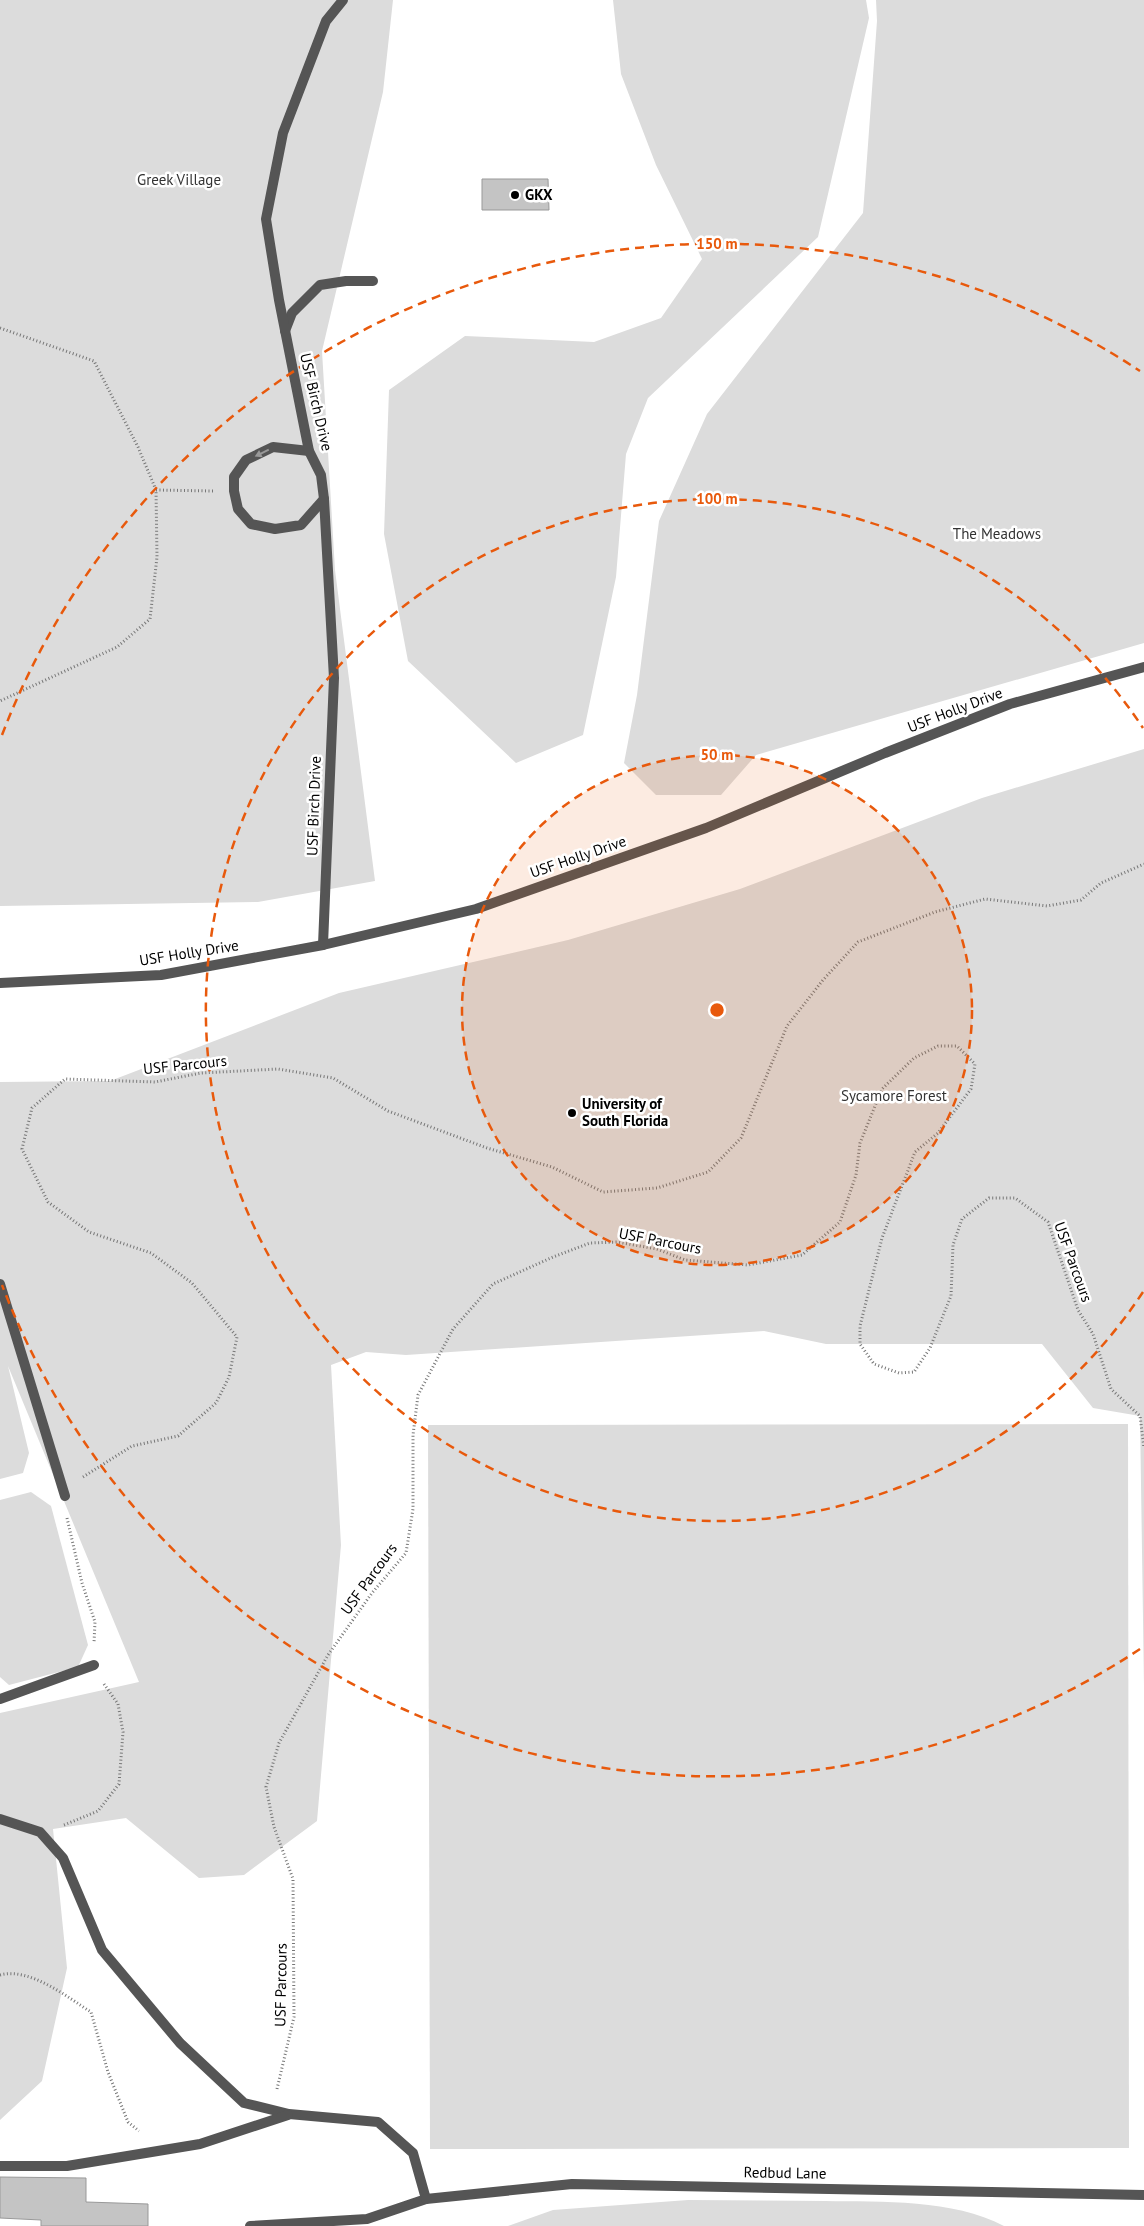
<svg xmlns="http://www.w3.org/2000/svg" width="1144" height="2226" font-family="'PT Sans',sans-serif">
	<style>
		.green { fill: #dcdcdc }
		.building { fill: #c4c4c4; stroke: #999 }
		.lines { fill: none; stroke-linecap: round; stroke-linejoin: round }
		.path { stroke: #777; stroke-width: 3; stroke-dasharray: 1 2.5; stroke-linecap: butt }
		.service { stroke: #555; stroke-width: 10 }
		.tertiary { stroke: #555; stroke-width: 10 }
		.oneway { fill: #999 }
		.ring { fill: none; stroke: #e8590c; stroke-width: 2.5; stroke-dasharray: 9 6 }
		.poi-dot { fill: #000; stroke: #fff; stroke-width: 2 }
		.labels { text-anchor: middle; stroke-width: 5; stroke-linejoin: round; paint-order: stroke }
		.park-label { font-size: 15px; fill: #333; stroke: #fff }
		.poi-label { font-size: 15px; font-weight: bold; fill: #000; stroke: #fff; text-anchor: start }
		.street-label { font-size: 15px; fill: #000; stroke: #fff }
		.centre { fill: #e8590c; stroke: #fff; stroke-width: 2.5 }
		.ring-label { font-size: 15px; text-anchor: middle; font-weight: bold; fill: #e8590c; stroke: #fff; stroke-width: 5; stroke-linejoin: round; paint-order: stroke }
	</style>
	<rect width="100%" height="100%" fill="#fff"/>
	<!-- green -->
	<g class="green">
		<polygon points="0,0 393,0 383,92 322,351 335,570 375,881 258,902 0,906"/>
		<polygon points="613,0 866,0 869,18 818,237 648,398 626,454 616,577 583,735 516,763 408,661 384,534 389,390 465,336 594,342 661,318 702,259 656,165 621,74"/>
		<polygon points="876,0 1144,0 1144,643 756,755 721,795 656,795 624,763 637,695 659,521 707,414 863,213 877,21"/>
		<polygon points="1144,749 1144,1686 1140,1416 1093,1408 1042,1344 826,1344 764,1331 406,1355 366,1352 331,1365 341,1545 317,1821 244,1875 199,1878 126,1818 53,1829 67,1968 42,2081 0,2120 0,1713 139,1682 8,1366 29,1453 23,1473 0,1479 0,1082 110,1081 339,993 568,940 740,889 982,798"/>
		<polygon points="1128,1424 1129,2148 430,2149 428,1425"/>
		<polygon points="31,1492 51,1506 88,1645 78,1667 9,1685 0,1677 0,1500"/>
		<path d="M688,2200C734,2200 779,2201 825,2201C882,2202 953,2199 1004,2226H508L553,2210Z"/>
	</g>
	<!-- building -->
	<g class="building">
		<polygon points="482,179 548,179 549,210 482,210"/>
		<polygon points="0,2177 86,2178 86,2202 148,2204 148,2226 41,2226 41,2220 0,2218"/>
	</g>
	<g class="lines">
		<!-- path -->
		<g class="path">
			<polyline points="0,328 94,361 138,447 156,490 157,557 150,619 117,647 0,701"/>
			<polyline points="156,490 213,491"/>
			<polyline points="83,1477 132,1446 178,1436 216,1403 229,1377 237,1337 192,1283 151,1253 89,1232 48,1202 22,1149 32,1108 65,1079 155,1082 201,1073 278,1069 333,1078 388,1111 487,1148 552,1167 603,1192 657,1188 708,1172 741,1138 787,1026 823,980 858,942 935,912 985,899 1047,906 1081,900 1101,883 1144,864"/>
			<polyline points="67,1518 82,1583 95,1622 94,1643"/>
			<polyline points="64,1825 98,1811 119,1784 123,1732 118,1704 104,1684"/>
			<path d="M0,1975C30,1967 67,1997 91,2012L108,2072L128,2122L139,2131"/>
			<polyline points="277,2089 294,2017 293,1879 274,1827 266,1787 279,1743 328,1655 372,1593 406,1553 413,1509 413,1435 418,1395 453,1329 493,1284 553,1257 590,1243 617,1242 657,1249 685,1260 748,1265 802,1255 840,1222 856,1175 860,1143 882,1089 914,1058 938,1046 957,1046 975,1064 971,1089 938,1133 915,1152 882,1238 860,1326 860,1344 874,1364 899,1373 914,1372 930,1348 951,1296 953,1245 962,1219 989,1198 1015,1198 1048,1222 1078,1310 1093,1334 1111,1389 1140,1416 1144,1448"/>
		</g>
		<!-- service -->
		<g class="service">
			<polyline points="285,331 292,313 320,285 346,281 373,281"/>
			<polyline points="309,451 273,447 246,460 234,477 234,491 238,509 251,524 275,529 301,525 324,499"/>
			<polyline points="323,945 334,678 324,499 321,475 309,451 279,300 266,219 283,133 326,21 343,0"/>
			<polyline points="0,1284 65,1496"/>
			<polyline points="0,1699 94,1665"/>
			<polyline points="0,1819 40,1832 63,1858 102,1950 180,2043 244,2103 289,2114 378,2122 413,2153 426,2199 367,2219 250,2226"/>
			<polyline points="0,2166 67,2166 200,2144 288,2115"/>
			<polyline points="426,2199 572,2184 1144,2195"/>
		</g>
		<!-- tertiary -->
		<polyline class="tertiary" points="0,983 161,975 323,945 476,909 706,828 885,753 1010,704 1144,667"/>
	</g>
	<!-- one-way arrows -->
	<defs><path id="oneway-solid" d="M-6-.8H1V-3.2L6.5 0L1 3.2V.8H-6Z" transform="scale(1.25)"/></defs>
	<use class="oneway" href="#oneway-solid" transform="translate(262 453) rotate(154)"/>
	<!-- distance rings -->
	<circle cx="717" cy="1010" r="255" fill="#e8590c" fill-opacity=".12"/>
	<g class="ring">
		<circle cx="717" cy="1010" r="255"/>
		<path d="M1143 1292A511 511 0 1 1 1143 728"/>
		<path d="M1140 1649A766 766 0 0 1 2 1285M2 735A766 766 0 0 1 1140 371"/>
	</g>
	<!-- markers -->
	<g class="poi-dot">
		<circle cx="515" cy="195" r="5"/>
		<circle cx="572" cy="1113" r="5"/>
	</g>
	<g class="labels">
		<!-- park labels -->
		<g class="park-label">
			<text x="179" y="185">Greek Village</text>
			<text x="997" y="539">The Meadows</text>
			<text x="894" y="1101">Sycamore Forest</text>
		</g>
		<!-- poi labels -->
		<g class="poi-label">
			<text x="525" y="200">GKX</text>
			<text x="582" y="1109">University of<tspan x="582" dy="17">South Florida</tspan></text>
		</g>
		<!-- street labels -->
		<g class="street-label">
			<text transform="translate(316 402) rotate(77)" y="5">USF Birch Drive</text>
			<text transform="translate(955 710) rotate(-21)" y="5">USF Holly Drive</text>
			<text transform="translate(314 806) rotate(-88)" y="5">USF Birch Drive</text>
			<text transform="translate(578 857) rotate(-19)" y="5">USF Holly Drive</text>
			<text transform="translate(189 953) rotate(-9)" y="5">USF Holly Drive</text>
			<text transform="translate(185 1065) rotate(-6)" y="5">USF Parcours</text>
			<text transform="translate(660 1241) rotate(11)" y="5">USF Parcours</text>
			<text transform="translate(1073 1262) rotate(70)" y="5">USF Parcours</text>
			<text transform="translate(369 1579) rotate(-54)" y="5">USF Parcours</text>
			<text transform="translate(281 1985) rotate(-89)" y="5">USF Parcours</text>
			<text transform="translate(785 2173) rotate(1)" y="5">Redbud Lane</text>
		</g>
	</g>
	<circle cx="717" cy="1010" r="8" class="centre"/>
	<g class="ring-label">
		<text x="717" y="249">150 m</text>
		<text x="717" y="504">100 m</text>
		<text x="717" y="760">50 m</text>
	</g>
</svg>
